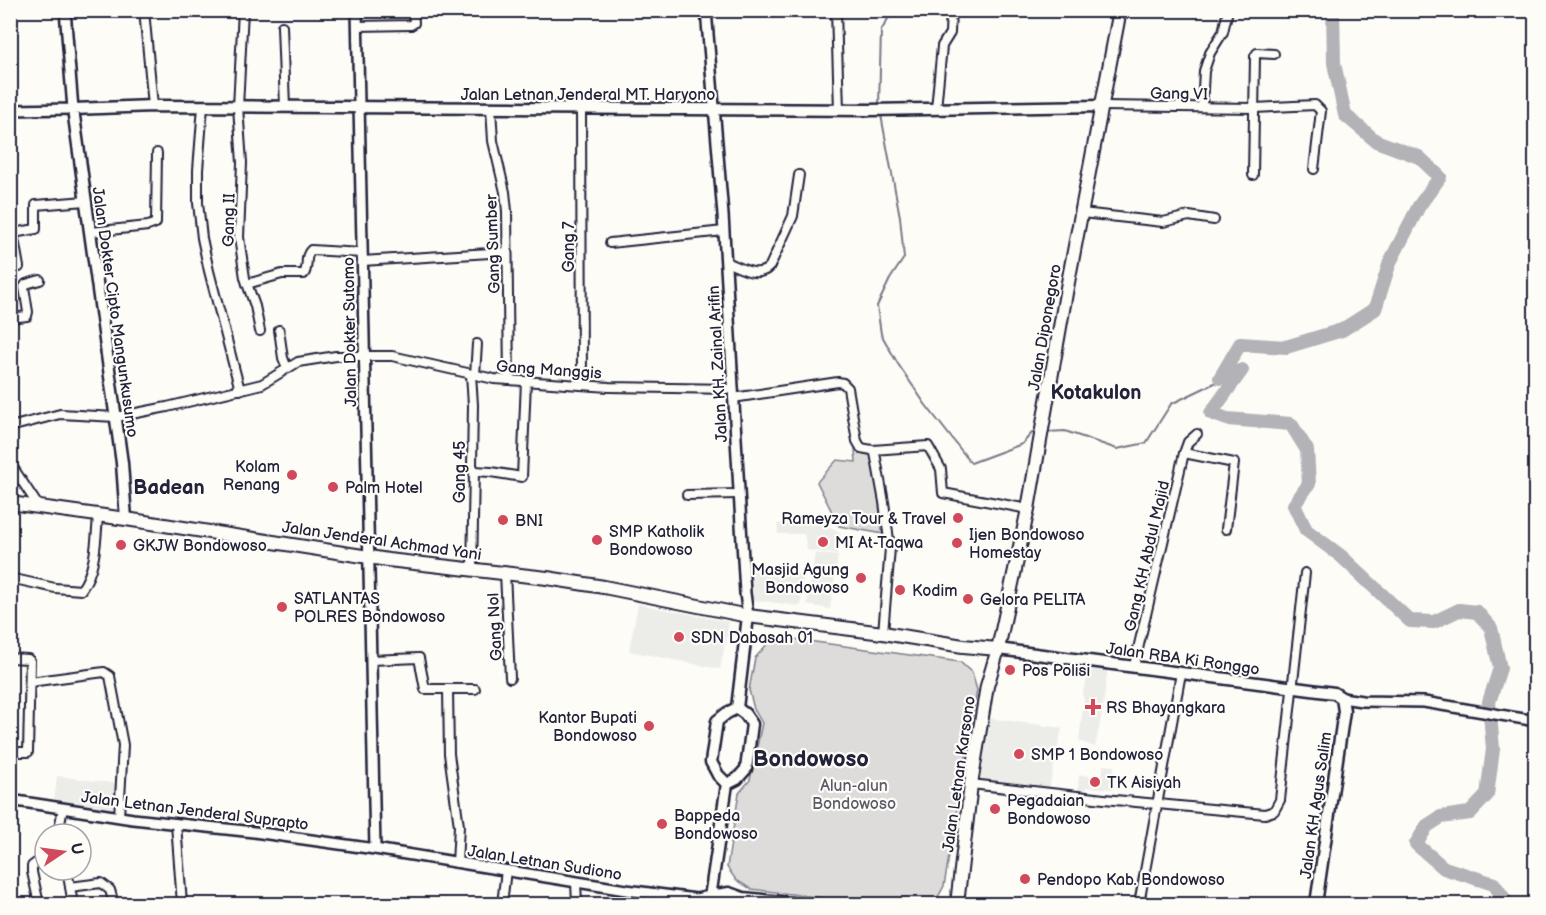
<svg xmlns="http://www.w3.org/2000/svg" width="1546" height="915" font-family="'Balsamiq Sans',sans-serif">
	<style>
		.built { fill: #ecece9 }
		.green { fill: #dddcdb; stroke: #807f8b; stroke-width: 1.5 }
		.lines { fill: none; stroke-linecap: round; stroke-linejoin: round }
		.stream { stroke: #787885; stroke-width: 2 }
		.river { stroke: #b2b2b7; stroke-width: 14 }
		.minor-casing { stroke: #22223b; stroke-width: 12 }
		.tertiary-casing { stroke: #22223b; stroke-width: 14 }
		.secondary-casing { stroke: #22223b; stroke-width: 15 }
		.primary-casing { stroke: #22223b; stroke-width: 16 }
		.minor { stroke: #fdfcf7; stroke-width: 8 }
		.tertiary { stroke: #fdfcf7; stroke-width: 9 }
		.secondary { stroke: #fdfcf7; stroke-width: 10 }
		.primary { stroke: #fdfcf7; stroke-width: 12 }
		.poi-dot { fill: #d1495b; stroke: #fdfcf7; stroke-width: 2 }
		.labels { text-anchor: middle; stroke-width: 4.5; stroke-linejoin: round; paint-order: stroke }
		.street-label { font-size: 16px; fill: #22223b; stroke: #fdfcf7 }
		.poi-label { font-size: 16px; fill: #22223b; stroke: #fdfcf7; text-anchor: start }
		.park-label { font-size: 16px; fill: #5a5a6b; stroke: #fdfcf7 }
		.quarter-label { font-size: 20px; font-weight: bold; fill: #22223b; stroke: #fdfcf7 }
		.district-label { font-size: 22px; font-weight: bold; fill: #22223b; stroke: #fdfcf7 }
	</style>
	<rect width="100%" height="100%" fill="#fdfcf7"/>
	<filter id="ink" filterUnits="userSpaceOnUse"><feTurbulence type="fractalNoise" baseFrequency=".0167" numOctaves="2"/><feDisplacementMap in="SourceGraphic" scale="12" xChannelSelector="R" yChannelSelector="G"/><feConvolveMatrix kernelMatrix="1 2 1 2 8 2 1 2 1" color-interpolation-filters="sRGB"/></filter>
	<g filter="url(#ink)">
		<!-- built -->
		<g class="built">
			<polygon points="10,11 13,11 20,97 11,97"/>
			<polygon points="822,522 841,533 837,554 807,550 804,534 778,534 777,524"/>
			<polygon points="815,553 838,556 830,609 807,605"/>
			<polygon points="752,571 803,574 801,606 753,600"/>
			<polygon points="638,604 729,622 720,669 629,651"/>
			<polygon points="1092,664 1108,666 1102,714 1095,747 1079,741 1084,699 1082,695"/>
			<polygon points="988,718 1062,728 1049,789 979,780"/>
			<polygon points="1103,765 1114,766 1112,789 1086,787 1086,791 1078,790 1079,775 1102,777"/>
			<polygon points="57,776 119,784 118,814 54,804"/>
		</g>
		<!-- green -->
		<g class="green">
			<polygon points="855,450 869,451 882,491 884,534 839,526 817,482 837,460 856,462"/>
			<polygon points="779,637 960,662 972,673 977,690 944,886 938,897 929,904 872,904 751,889 736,880 727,867 739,793 750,780 762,723 754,709 749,690 755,658 769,642"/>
		</g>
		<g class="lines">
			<!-- stream -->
			<g class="stream">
				<polyline points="879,106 881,31 893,10"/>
				<polyline points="881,115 900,217 904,258 890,279 877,306 881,334 898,364 925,404 971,463 1022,444 1032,433 1036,433"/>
				<polyline points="1047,432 1065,431 1117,449 1146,443 1171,404 1242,370"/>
			</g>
			<!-- river -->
			<polyline class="river" points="1333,10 1334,63 1345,115 1376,141 1419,157 1440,177 1419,206 1390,262 1375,309 1342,330 1286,347 1240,344 1220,378 1242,370 1211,413 1227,419 1291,424 1307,450 1309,484 1294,505 1306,530 1341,556 1410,621 1434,622 1459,610 1477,612 1491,628 1500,668 1489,702 1493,749 1487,795 1470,813 1441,817 1427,826 1416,844 1444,868 1494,884 1505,900 1503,904"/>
			<defs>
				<g id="minor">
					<polyline points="144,10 153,106"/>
					<polyline points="243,10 238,107 242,163 239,237 245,278 255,306 260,331"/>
					<polyline points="836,10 839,110"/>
					<polyline points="282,26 285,107"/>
					<polyline points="357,26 411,25 414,23 413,10"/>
					<polyline points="203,106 198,170 198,203 202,238 209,271 240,390"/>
					<polyline points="1102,106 1255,108 1315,105 1321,111 1314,169"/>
					<polyline points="1202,107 1204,71 1210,53 1223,32 1228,10"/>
					<polyline points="491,108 493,141 505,192 507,211 509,380"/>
					<polyline points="581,108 582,385"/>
					<polyline points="936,109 942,46 950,33 951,10"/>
					<polyline points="1253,175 1255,56 1257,53 1274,54"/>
					<polyline points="1082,213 1163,222 1189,216 1214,220"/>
					<polyline points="91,232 148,226 156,223 157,153"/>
					<polyline points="610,243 724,231"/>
					<polyline points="362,261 506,252"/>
					<path d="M726,262C740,267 758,280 770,266L793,216L799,175"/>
					<polyline points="19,267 13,233 36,229 36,205 86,201"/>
					<path d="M247,284L282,274H304C309,267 304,256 311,250L362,253"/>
					<polyline points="10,318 27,316 28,312 24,287 26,284 40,280"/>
					<polyline points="279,330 283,358 287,368"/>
					<polyline points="471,374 473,405 472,465 474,471 472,570"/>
					<polyline points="475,375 477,344"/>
					<polyline points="733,398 838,382 843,383 848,388 857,441 861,448 872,450 875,453 884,502 890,548 883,633"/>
					<polyline points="10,427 60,414 116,417 167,407 262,384 298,362 336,356 392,356 494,379 609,387 733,389"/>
					<polyline points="873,450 928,446 941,469 943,493 1028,509"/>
					<polyline points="1184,453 1234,463 1226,529"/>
					<polyline points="10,463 39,507"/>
					<polyline points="474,471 491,472 522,477 526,381"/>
					<polyline points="687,495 739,494"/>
					<polyline points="505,573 510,678"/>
					<path d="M10,578L55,588L81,590C96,570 96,540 98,516"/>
					<polyline points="10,658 28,659 30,661 28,752 10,752"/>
					<polyline points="371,660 419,658 425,689 475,689"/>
					<polyline points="1134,666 1184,453 1188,442 1197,434"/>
					<polyline points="30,682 104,672 110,676 123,745 119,817"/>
					<polyline points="448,689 449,754 459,826 457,863"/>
					<polyline points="971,784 1104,799 1265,814 1274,811 1280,800 1305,573"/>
					<polyline points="176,824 182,904"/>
					<polyline points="58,834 63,808"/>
					<polyline points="67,870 73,904"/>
					<polyline points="576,882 577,904"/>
					<polyline points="70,887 101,883 110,890 114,904"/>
					<polyline points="39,904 32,872 32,866 36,863 45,862"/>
					<polyline points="502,904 506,870"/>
					<polyline points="1139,904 1181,673"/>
				</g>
				<g id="tertiary">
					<polyline points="357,10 375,849"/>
					<polyline points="706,10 723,215 745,593 748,616"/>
					<polyline points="10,110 73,109 65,10"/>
					<polyline points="1342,698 1362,701 1424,702 1536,721"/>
					<polyline points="10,800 133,819 254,832 375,849 626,890 696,899 710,896"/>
				</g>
				<g id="secondary">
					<polyline points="126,519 122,463 73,109 153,106 870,110 1102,106"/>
					<polyline points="998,649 1334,693 1342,698 1344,711 1316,904"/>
					<polyline points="737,708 748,616"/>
					<polyline points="727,784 718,775 711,762 717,721 727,713 737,708"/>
					<polyline points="727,784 737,779 746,769 752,724 745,714 737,708"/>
					<polyline points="710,896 729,893 743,898 801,904"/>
					<polyline points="709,904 727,784"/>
				</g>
				<g id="primary">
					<polyline points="10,503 126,519 388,560 547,578 604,587 748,616 883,633 963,646 998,649"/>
					<polyline points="957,904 971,784 987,686 998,649 1028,509 1066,293 1120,10"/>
				</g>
			</defs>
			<!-- minor casing -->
			<use href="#minor" class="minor-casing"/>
			<!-- tertiary casing -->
			<use href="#tertiary" class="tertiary-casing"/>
			<!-- secondary casing -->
			<use href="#secondary" class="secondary-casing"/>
			<!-- primary casing -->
			<use href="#primary" class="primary-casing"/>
			<!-- minor -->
			<use href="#minor" class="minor"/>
			<!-- tertiary -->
			<use href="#tertiary" class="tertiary"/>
			<!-- secondary -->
			<use href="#secondary" class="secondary"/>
			<!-- primary -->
			<use href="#primary" class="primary"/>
		</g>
	</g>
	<!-- markers -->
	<g class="poi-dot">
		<circle cx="292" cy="475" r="6"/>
		<circle cx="333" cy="487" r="6"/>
		<circle cx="958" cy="518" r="6"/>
		<circle cx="503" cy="520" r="6"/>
		<circle cx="597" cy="540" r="6"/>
		<circle cx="823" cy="542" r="6"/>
		<circle cx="957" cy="543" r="6"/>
		<circle cx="121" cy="545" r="6"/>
		<circle cx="861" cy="578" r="6"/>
		<circle cx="900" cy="590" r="6"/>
		<circle cx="968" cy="599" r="6"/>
		<circle cx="282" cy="607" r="6"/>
		<circle cx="679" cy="637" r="6"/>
		<circle cx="1010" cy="670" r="6"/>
		<path d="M1090 698h6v6h6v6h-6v6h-6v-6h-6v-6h6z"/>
		<circle cx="649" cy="726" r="6"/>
		<circle cx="1019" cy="754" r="6"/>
		<circle cx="1095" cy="782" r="6"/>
		<circle cx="995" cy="809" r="6"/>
		<circle cx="662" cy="824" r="6"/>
		<circle cx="1025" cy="879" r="6"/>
	</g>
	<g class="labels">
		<!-- street labels -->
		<g class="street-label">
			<text transform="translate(1179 93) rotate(1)" y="6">Gang VI</text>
			<text x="588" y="100">Jalan Letnan Jenderal MT. Haryono</text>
			<text transform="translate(228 220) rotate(-89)" y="6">Gang II</text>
			<text transform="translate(492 244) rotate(-92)" y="6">Gang Sumber</text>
			<text transform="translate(568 247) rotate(-90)" y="6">Gang 7</text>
			<text transform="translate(116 312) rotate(82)" y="6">Jalan Dokter Cipto Mangunkusumo</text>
			<text transform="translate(1044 327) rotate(-80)" y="6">Jalan Diponegoro</text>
			<text transform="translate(349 332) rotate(-91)" y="6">Jalan Dokter Sutomo</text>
			<text transform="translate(717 364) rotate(-93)" y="6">Jalan KH. Zainal Arifin</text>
			<text transform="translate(549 369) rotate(4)" y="6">Gang Manggis</text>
			<text transform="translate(459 472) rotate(-90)" y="6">Gang 45</text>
			<text transform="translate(382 540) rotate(8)" y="6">Jalan Jenderal Achmad Yani</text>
			<text transform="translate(1146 556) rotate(-77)" y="6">Gang KH Abdul Majid</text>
			<text transform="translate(494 627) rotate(-93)" y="6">Gang Nol</text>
			<text transform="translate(1183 658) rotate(8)" y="6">Jalan RBA Ki Ronggo</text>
			<text transform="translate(958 774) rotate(-82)" y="6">Jalan Letnan Karsono</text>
			<text transform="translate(1315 805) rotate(-82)" y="6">Jalan KH Agus Salim</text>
			<text transform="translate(195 810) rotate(7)" y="6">Jalan Letnan Jenderal Suprapto</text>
			<text transform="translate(545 862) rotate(9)" y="6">Jalan Letnan Sudiono</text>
		</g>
		<!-- poi labels -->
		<g class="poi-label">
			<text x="280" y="472" text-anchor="end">Kolam<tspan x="280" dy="18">Renang</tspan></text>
			<text x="345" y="493">Palm Hotel</text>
			<text x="946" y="524" text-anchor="end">Rameyza Tour &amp; Travel</text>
			<text x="515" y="526">BNI</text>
			<text x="609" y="537">SMP Katholik<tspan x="609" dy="18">Bondowoso</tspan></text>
			<text x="969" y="540">Ijen Bondowoso<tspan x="969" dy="18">Homestay</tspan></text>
			<text x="835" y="548">MI At-Taqwa</text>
			<text x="133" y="551">GKJW Bondowoso</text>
			<text x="849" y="575" text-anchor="end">Masjid Agung<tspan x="849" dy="18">Bondowoso</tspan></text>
			<text x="912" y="596">Kodim</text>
			<text x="294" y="604">SATLANTAS<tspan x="294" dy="18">POLRES Bondowoso</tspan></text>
			<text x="980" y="605">Gelora PELITA</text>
			<text x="691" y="643">SDN Dabasah 01</text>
			<text x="1022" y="676">Pos Polisi</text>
			<text x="1106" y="713">RS Bhayangkara</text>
			<text x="637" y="723" text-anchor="end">Kantor Bupati<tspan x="637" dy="18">Bondowoso</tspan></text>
			<text x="1031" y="760">SMP 1 Bondowoso</text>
			<text x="1107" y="788">TK Aisiyah</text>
			<text x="1007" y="806">Pegadaian<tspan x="1007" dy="18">Bondowoso</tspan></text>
			<text x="674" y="821">Bappeda<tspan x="674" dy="18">Bondowoso</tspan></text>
			<text x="1037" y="885">Pendopo Kab. Bondowoso</text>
		</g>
		<!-- park labels -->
		<g class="park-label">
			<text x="854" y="791">Alun-alun<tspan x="854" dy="18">Bondowoso</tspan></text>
		</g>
		<!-- quarter labels -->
		<g class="quarter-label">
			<text x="1096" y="399">Kotakulon</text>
			<text x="169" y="494">Badean</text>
		</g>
		<!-- district labels -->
		<g class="district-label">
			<text x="811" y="766">Bondowoso</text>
		</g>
	</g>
	<!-- margin -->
	<rect width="1546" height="915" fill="none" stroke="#fdfcf7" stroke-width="36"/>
	<rect x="18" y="18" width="1510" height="879" fill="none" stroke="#22223b" stroke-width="2" filter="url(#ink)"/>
	<!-- north arrow -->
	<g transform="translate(63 852) rotate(77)"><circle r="28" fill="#fdfcf7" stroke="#a5a5ac" stroke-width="1.5"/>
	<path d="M0-4.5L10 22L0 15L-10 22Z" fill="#d1495b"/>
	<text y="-9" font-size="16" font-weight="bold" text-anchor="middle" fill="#22223b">U</text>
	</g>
</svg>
